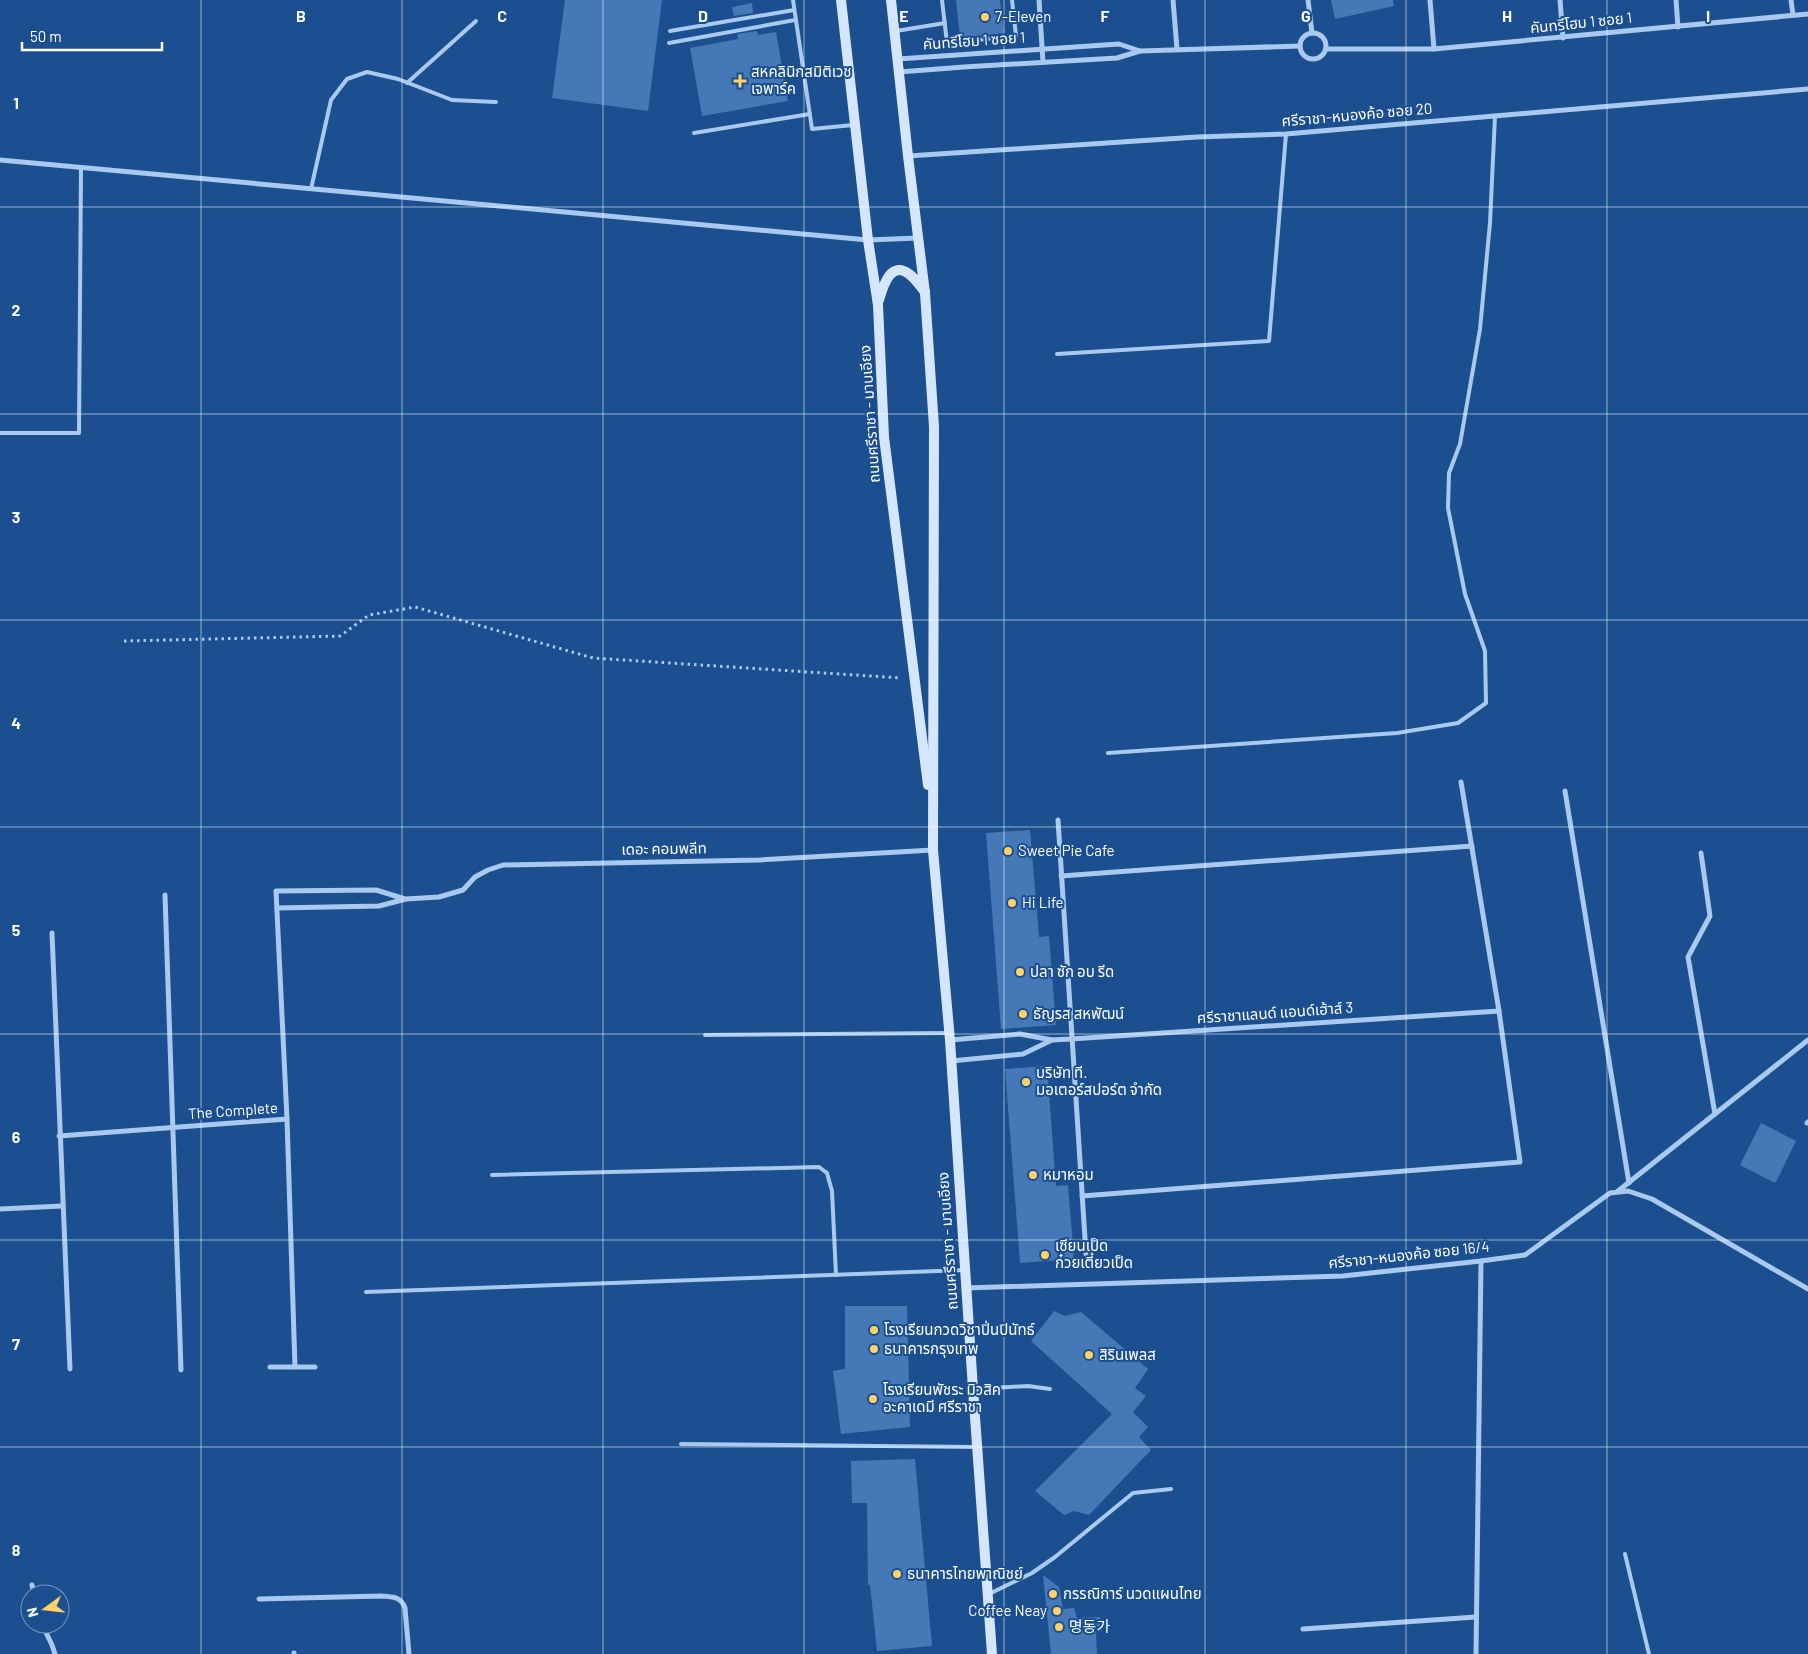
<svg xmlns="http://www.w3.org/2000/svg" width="1808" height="1654" font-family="Barlow,'Noto Sans KR','Noto Sans Thai',sans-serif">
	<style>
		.building { fill: #4478b7 }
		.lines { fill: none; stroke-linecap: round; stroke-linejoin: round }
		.path { stroke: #a9c9ee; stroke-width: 3; stroke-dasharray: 2.5 4; stroke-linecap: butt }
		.service { stroke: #a9c9ee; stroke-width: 4 }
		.minor { stroke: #a9c9ee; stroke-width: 5 }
		.secondary { stroke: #d6e6fa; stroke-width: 10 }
		.grid { fill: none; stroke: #fff; stroke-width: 1; stroke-opacity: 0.55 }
		.poi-dot { fill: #ffd166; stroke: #1b4f8f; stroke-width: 2 }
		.labels { text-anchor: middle; stroke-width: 4; stroke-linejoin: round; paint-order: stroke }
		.poi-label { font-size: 15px; fill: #fff; stroke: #1b4f8f; text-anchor: start }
		.street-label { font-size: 15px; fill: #fff; stroke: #1b4f8f }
		.grid-label { font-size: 16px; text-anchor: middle; font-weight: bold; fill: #fff; stroke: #1b4f8f; stroke-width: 4; stroke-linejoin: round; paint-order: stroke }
	</style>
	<rect width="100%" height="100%" fill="#1b4f8f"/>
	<!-- building -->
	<g class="building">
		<polygon points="565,0 662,0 648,111 552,98"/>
		<polygon points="956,0 1000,0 1004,33 960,38"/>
		<polygon points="1331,0 1393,0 1394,6 1335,19"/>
		<polygon points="752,3 753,13 734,16 732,7"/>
		<polygon points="757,31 758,35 776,32 788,101 702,116 690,48 738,39 737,34"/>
		<polygon points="1030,830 1039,937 1049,936 1056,1025 1001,1029 986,833"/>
		<polygon points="1047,1066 1056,1186 1068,1185 1074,1259 1020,1263 1005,1069"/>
		<polygon points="1761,1123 1796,1141 1776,1182 1773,1182 1740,1165"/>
		<polygon points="845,1306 907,1306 910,1427 841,1434 833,1371 845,1369"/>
		<polygon points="1054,1311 1065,1316 1081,1312 1148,1369 1135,1388 1146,1396 1133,1412 1148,1427 1139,1437 1151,1450 1089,1515 1074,1511 1064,1515 1035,1491 1112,1414 1031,1341"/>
		<polygon points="915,1459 932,1646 877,1651 870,1585 868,1585 867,1503 852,1503 851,1461"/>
		<polygon points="1043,1575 1059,1587 1063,1609 1074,1608 1077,1618 1100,1617 1102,1631 1096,1632 1097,1654 1051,1654"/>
	</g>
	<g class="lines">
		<!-- path -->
		<polyline class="path" points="124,641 340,636 369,615 415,607 593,658 901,678"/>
		<!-- service -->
		<g class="service">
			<polyline points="793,0 812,129 853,125"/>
			<polyline points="942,0 947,43 1016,36 1012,0"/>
			<polyline points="670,31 794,10"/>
			<polyline points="896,31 945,23"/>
			<polyline points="669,43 795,20"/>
			<polyline points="407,83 476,21"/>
			<polyline points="694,133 810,114"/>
			<polyline points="311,189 331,100 347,79 367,72 398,79 452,100 496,102"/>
			<polyline points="1057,354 1269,341 1286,134"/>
			<polyline points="0,433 79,433 81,168"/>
			<polyline points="1108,753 1397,733 1458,723 1486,703 1485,651 1465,594 1448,508 1449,473 1460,444 1480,329 1490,223 1495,116"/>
			<polyline points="705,1035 947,1033"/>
			<polyline points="492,1175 819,1167 827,1173 832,1191 836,1275"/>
			<polyline points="366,1292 965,1270"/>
			<polyline points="975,1389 1028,1386 1050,1389"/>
			<polyline points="681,1444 977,1447"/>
			<polyline points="1625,1554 1649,1654"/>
			<polyline points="989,1594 1032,1573 1055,1557 1133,1493 1171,1489"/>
		</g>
		<!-- minor -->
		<g class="minor">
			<polyline points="1039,0 1043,62"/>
			<polyline points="1173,0 1177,49"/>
			<polyline points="1308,0 1312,33"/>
			<polyline points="1430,0 1434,49"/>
			<polyline points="1560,0 1563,38"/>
			<polyline points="1676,0 1678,27"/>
			<polyline points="1791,0 1793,15"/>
			<circle cx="1313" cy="46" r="13"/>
			<polyline points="1326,49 1434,49 1808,14"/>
			<polyline points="898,59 1119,44 1140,51"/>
			<polyline points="899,72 964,67 1117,58 1140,51 1300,46"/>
			<polyline points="908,156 1197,137 1286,134 1808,89"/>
			<polyline points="0,160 868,240 918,238"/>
			<polyline points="1565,791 1629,1183"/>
			<polyline points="1058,820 1086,1254"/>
			<polyline points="1701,853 1710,916 1688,957 1715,1114"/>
			<polyline points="1061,876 1472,846"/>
			<polyline points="165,895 181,1370"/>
			<polyline points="277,908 379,906 406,899 439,897 463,890 475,877 488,870 503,865 759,860 933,850"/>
			<polyline points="52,933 70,1369"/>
			<polyline points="950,1040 1020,1034 1052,1040 1071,1039 1499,1011"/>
			<polyline points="951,1061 1023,1054 1052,1040"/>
			<polyline points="1807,1123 1808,1122"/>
			<polyline points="59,1136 287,1119"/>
			<polyline points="1618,1191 1808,1040"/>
			<polyline points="1082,1196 1520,1162 1499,1011 1461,782"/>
			<polyline points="0,1209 62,1206"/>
			<polyline points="966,1288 1343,1276 1481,1261 1525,1255 1610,1193 1628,1191 1652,1199 1808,1289"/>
			<polyline points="270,1367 315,1367"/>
			<polyline points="295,1367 287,1119 276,891 376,890 405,899"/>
			<polyline points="32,1585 34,1594"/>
			<path d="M259,1599L381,1596C392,1597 401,1596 405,1608L409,1654"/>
			<polyline points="42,1624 52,1645 55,1654"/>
			<polyline points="1303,1629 1476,1617"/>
			<polyline points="294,1653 294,1654"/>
			<polyline points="1476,1654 1481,1261"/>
		</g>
		<!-- secondary -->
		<g class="secondary">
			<polyline points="841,0 868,240 878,305 884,437 928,785"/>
			<polyline points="891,0 908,156 925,293 934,427 933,850 950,1040 973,1389 992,1654"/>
			<path d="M879,300C883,287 890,260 909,274C915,278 920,286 925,292"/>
		</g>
	</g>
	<!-- grid -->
	<path class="grid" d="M201,0V1654M402,0V1654M603,0V1654M804,0V1654M1004,0V1654M1205,0V1654M1406,0V1654M1607,0V1654M0,207H1808M0,414H1808M0,620H1808M0,827H1808M0,1034H1808M0,1240H1808M0,1447H1808"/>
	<!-- markers -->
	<g class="poi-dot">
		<circle cx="985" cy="17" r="5"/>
		<path d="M737.5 73.5h5v5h5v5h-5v5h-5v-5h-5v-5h5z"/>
		<circle cx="1008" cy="851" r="5"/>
		<circle cx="1012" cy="903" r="5"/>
		<circle cx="1020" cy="972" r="5"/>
		<circle cx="1023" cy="1014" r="5"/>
		<circle cx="1026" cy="1082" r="5"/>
		<circle cx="1033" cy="1175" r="5"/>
		<circle cx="1045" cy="1255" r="5"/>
		<circle cx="874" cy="1330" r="5"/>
		<circle cx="874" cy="1349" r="5"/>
		<circle cx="1089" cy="1355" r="5"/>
		<circle cx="873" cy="1399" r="5"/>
		<circle cx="897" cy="1574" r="5"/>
		<circle cx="1053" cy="1594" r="5"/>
		<circle cx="1057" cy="1611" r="5"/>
		<circle cx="1059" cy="1627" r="5"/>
	</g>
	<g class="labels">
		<!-- poi labels -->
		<g class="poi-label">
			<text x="995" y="22">7-Eleven</text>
			<text x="751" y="77">สหคลินิกสมิติเวช<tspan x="751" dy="17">เจพาร์ค</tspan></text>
			<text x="1018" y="856">Sweet Pie Cafe</text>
			<text x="1022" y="908">Hi Life</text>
			<text x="1030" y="977">ปลา ซัก อบ รีด</text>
			<text x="1033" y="1019">ธัญรส สหพัฒน์</text>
			<text x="1036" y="1078">บริษัท ที.<tspan x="1036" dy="17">มอเตอร์สปอร์ต จำกัด</tspan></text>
			<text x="1043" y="1180">หมาหอม</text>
			<text x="1055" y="1251">เซียนเป็ด<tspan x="1055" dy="17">ก๋วยเตี๋ยวเป็ด</tspan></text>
			<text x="884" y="1335">โรงเรียนกวดวิชาปิ่นปินัทธ์</text>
			<text x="884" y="1354">ธนาคารกรุงเทพ</text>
			<text x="1099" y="1360">สิรินเพลส</text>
			<text x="883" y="1395">โรงเรียนพัชระ มิวสิค<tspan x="883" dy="17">อะคาเดมี ศรีราชา</tspan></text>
			<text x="907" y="1579">ธนาคารไทยพาณิชย์</text>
			<text x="1063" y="1599">กรรณิการ์ นวดแผนไทย</text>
			<text x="1047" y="1616" text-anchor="end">Coffee Neay</text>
			<text x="1069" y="1632">명동가</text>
		</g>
		<!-- street labels -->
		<g class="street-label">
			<text transform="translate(1581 23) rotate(-6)" y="5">คันทรีโฮม 1 ซอย 1</text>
			<text transform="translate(974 41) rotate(-4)" y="5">คันทรีโฮม 1 ซอย 1</text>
			<text transform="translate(1357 115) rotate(-5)" y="5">ศรีราชา-หนองค้อ ซอย 20</text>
			<text transform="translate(870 414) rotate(-94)" y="5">ถนนศรีราชา - มาบเอียง</text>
			<text transform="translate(664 849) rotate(-1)" y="5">เดอะ คอมพลีท</text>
			<text transform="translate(1275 1013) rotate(-4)" y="5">ศรีราชาแลนด์ แอนด์เฮ้าส์ 3</text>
			<text transform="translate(233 1111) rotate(-4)" y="5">The Complete</text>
			<text transform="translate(948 1241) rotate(-94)" y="5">ถนนศรีราชา - มาบเอียง</text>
			<text transform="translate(1409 1255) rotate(-6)" y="5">ศรีราชา-หนองค้อ ซอย 16/4</text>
		</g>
	</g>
	<g class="grid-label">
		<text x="301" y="22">B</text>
		<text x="502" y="22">C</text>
		<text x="703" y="22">D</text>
		<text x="904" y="22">E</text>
		<text x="1105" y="22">F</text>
		<text x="1306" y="22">G</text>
		<text x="1507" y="22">H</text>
		<text x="1708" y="22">I</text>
		<text x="16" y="109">1</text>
		<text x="16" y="316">2</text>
		<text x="16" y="523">3</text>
		<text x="16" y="729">4</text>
		<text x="16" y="936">5</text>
		<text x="16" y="1143">6</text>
		<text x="16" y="1350">7</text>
		<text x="16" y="1556">8</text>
	</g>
	<!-- north arrow -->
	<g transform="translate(45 1609) rotate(255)"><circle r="24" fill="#1b4f8f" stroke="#7695bc"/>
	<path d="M0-4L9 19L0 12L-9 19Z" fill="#ffd166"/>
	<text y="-8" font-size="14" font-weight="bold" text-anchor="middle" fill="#ffffff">N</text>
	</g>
	<!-- scale -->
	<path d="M22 42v8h140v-8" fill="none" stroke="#ffffff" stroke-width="2.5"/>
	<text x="30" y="42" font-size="15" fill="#ffffff" stroke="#1b4f8f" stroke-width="4" paint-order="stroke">50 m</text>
</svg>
